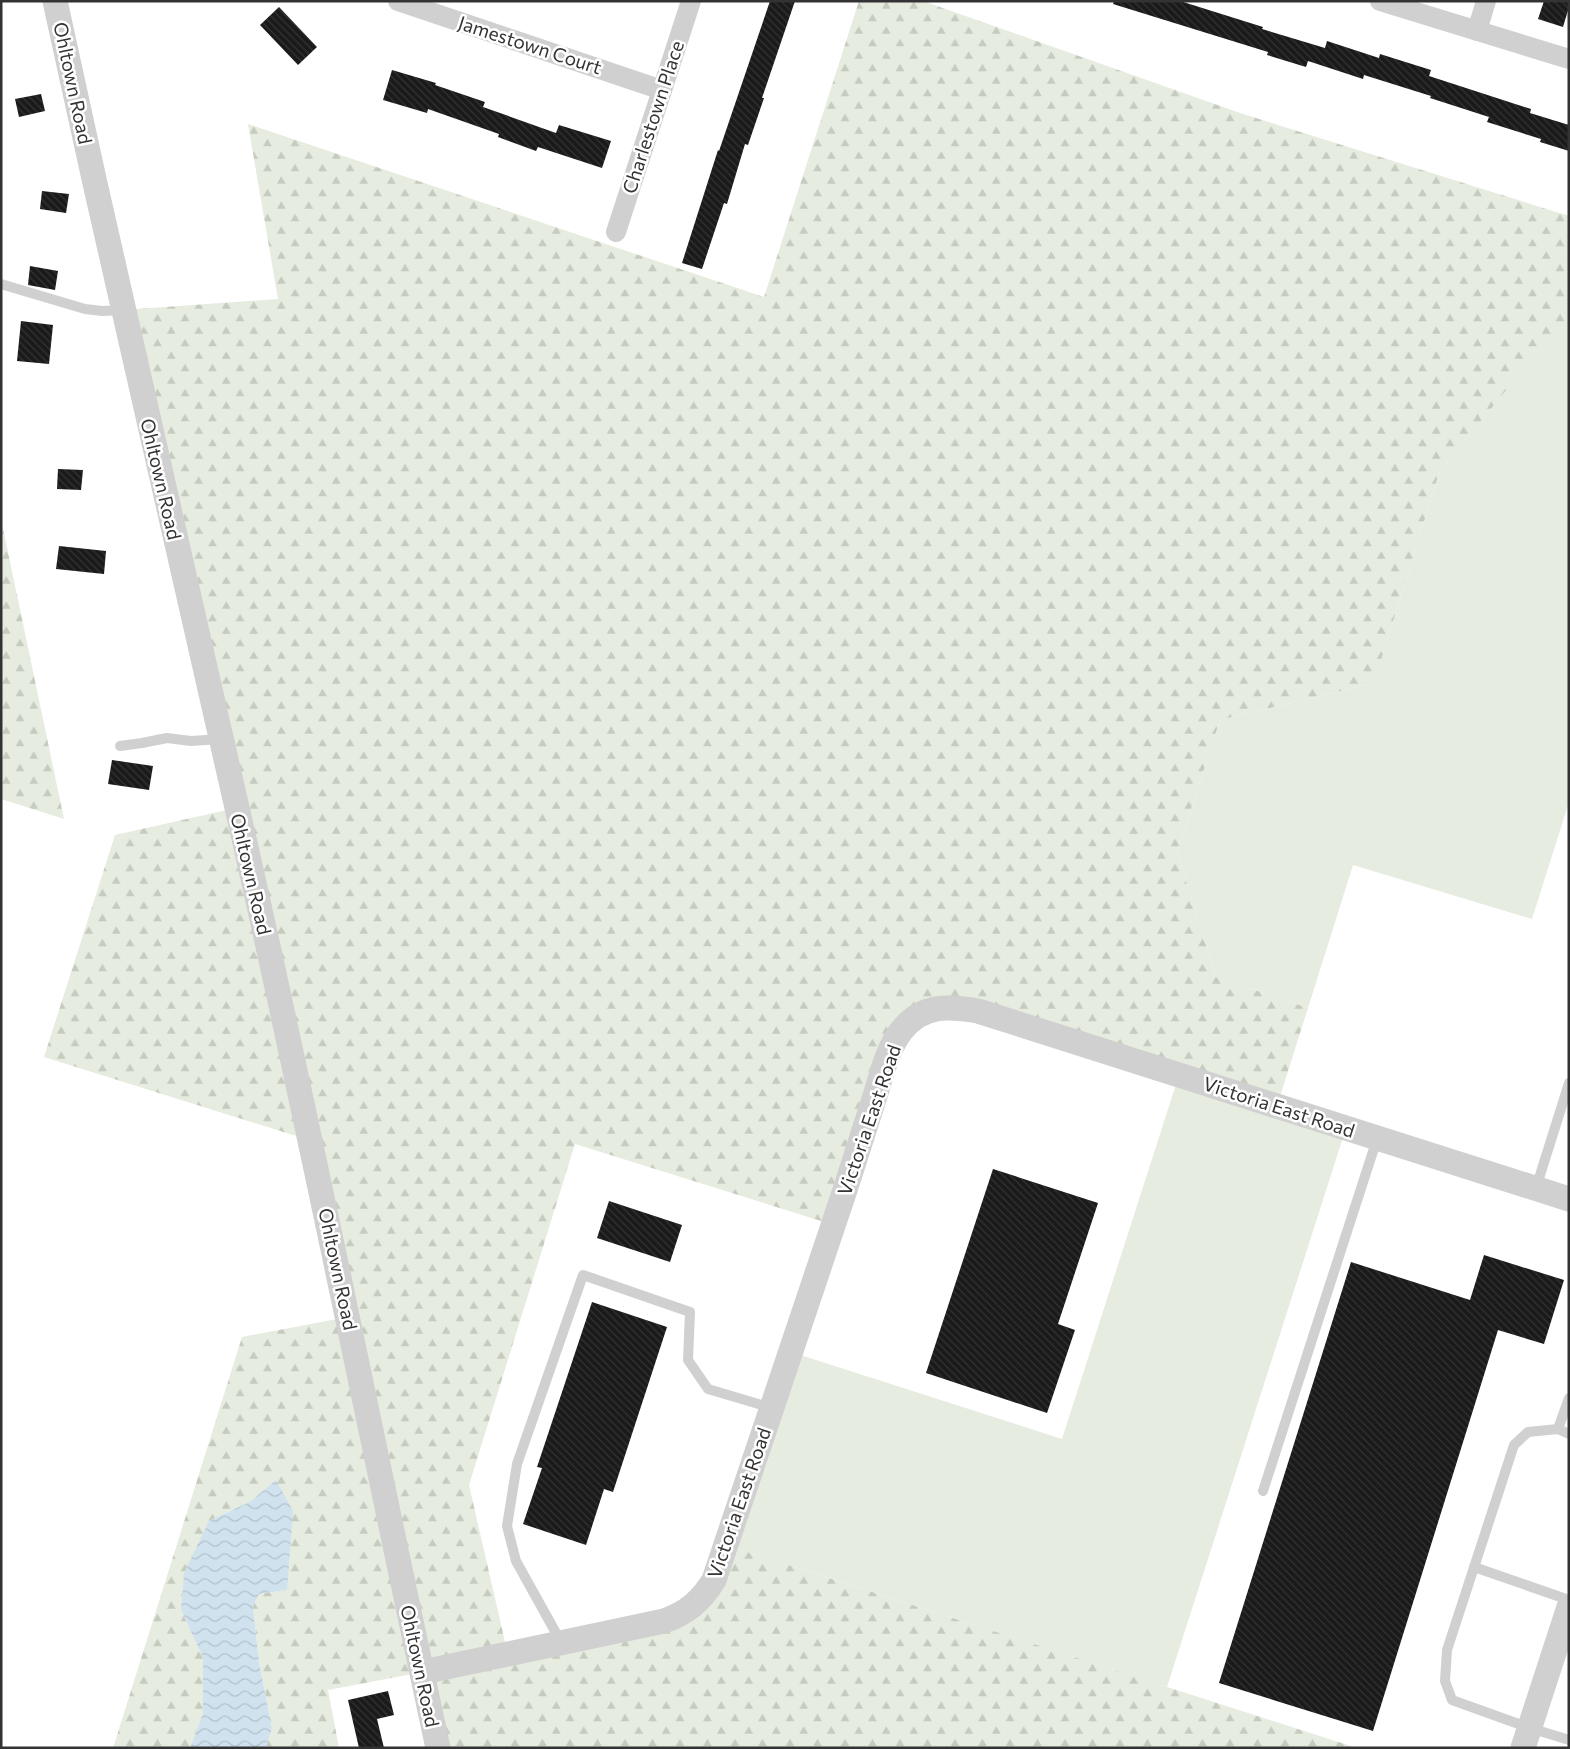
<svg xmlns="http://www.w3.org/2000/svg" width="1570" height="1749" font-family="Commissioner,sans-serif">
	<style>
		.green { fill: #e6ecdf }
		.forest { fill: url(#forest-firs) }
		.water { fill: url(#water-waves) }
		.building { fill: url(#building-back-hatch) }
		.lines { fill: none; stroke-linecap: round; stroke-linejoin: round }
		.service { stroke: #d0d0d0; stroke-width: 10 }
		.minor { stroke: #d0d0d0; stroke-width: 20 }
		.tertiary { stroke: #d0d0d0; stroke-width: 25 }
		.labels { text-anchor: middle; stroke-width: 5; stroke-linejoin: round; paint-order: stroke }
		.street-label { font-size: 19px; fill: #333; stroke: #fff }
	</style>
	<defs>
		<pattern id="forest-firs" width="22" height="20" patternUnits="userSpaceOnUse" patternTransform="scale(1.25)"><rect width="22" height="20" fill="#e6ecdf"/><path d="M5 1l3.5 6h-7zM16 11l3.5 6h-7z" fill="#c6cbc0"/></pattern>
		<pattern id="water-waves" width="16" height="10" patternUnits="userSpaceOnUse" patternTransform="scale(1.25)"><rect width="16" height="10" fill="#cfe2ee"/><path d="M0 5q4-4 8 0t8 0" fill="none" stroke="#b2c2cd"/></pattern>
		<pattern id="building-back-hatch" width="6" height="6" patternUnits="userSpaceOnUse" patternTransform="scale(1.25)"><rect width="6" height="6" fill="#1a1a1a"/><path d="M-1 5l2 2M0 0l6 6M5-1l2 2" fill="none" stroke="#333"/></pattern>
	</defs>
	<rect width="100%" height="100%" fill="#fff"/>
	<!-- green -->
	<g class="green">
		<polygon points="1549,336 1569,336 1569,802 1532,919 1353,865 1308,1008 1216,977 1177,852 1220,720 1374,683 1439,473"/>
		<polygon points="1179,1075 1346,1128 1167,1687 726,1545 791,1352 1062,1439"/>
	</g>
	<!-- forest -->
	<g class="forest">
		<polygon points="859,1 923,1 1240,113 1569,216 1569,336 1549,337 1439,473 1374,683 1220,720 1177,852 1216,977 1308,1008 1277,1106 978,1011 915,1018 834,1225 575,1144 469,1485 508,1655 676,1617 726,1545 1357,1748 438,1748 423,1672 328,1690 339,1748 266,1748 272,1728 259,1662 253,1606 259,1594 287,1590 276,1481 251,1501 209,1521 181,1610 203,1656 203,1713 190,1748 113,1748 242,1337 348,1317 309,1140 44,1057 115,835 236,808 123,310 278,299 248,124 764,297"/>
		<polygon points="1,519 64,819 1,799"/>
	</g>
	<!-- water -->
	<polygon class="water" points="276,1480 293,1511 287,1590 259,1594 253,1606 259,1662 272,1728 266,1748 190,1748 203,1713 203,1657 181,1610 184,1573 209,1521 251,1501"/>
	<!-- building -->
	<g class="building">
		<polygon points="770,1 795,1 762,98 764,98 748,145 745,144 727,204 724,203 702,269 682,263 718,150 719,151"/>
		<polygon points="1114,1 1180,1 1263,27 1262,29 1325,48 1327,41 1379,58 1380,54 1431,70 1429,76 1531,109 1530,113 1569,125 1569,151 1540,142 1541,139 1487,122 1489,117 1430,98 1431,96 1364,75 1363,79 1308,61 1306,67 1267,55 1268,52 1113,4"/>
		<polygon points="1544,1 1569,1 1569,7 1563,27 1538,19"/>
		<polygon points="279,7 317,47 298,65 260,25"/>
		<polygon points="392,70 436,83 435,85 485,102 483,107 556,133 559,125 611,141 602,168 538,147 536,151 498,137 499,134 428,109 427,113 383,100"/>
		<polygon points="41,94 45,111 19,117 15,99"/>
		<polygon points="42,191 69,194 66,213 40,209"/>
		<polygon points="30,266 58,271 55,290 28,285"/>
		<polygon points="21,321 53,325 49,364 17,361"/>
		<polygon points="58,469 83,470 81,490 57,489"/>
		<polygon points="59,546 106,551 104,574 56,569"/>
		<polygon points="112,760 153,766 149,790 108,784"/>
		<polygon points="993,1169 1098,1203 1058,1324 1075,1330 1047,1413 926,1373"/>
		<polygon points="609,1201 682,1225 670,1262 597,1238"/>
		<polygon points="1484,1255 1564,1280 1544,1344 1498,1330 1373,1731 1219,1683 1351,1262 1470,1300"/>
		<polygon points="592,1302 667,1327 613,1492 604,1489 586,1545 523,1524 542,1468 537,1467"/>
		<polygon points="388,1691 394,1715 377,1719 384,1748 359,1748 348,1700"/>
	</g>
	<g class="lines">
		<!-- service -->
		<g class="service">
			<polyline points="1,284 85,309 102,311 123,310"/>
			<polyline points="120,746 142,743 167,738 191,741 220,739"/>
			<polyline points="1536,1188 1569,1083"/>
			<polyline points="1558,1429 1569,1398"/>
			<polyline points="1569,1434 1558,1429 1528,1432 1514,1445 1447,1650 1445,1681 1452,1700 1530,1728 1569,1740"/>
			<polyline points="1263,1491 1377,1139"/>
			<polyline points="1474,1567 1569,1600"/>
			<polyline points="558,1643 556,1633 516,1561 507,1526 517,1464 583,1275 690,1312 688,1360 708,1389 772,1408"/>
		</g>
		<!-- minor -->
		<g class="minor">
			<polyline points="398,1 662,90"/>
			<polyline points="1380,1 1569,59"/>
			<polyline points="1477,31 1486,1"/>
			<polyline points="616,232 691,1"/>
		</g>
		<!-- tertiary -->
		<g class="tertiary">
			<path d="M55,1C116,282 180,562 245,843C313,1143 373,1446 438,1748"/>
			<path d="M423,1672L664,1621C687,1613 701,1601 714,1580C758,1450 802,1320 845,1190C855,1159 865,1127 875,1096C882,1074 887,1049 902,1030C923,1004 948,1006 978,1011L1569,1199"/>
			<polyline points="1523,1748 1569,1607"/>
		</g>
	</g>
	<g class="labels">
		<!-- street labels -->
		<g class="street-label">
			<text transform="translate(530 45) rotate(18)" y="7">Jamestown Court</text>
			<text transform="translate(73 83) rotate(78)" y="7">Ohltown Road</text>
			<text transform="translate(653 117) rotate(-72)" y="7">Charlestown Place</text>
			<text transform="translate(161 479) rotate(77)" y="7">Ohltown Road</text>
			<text transform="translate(251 874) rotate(77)" y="7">Ohltown Road</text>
			<text transform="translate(1279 1107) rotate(18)" y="7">Victoria East Road</text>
			<text transform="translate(869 1120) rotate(-71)" y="7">Victoria East Road</text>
			<text transform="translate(338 1269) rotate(78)" y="7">Ohltown Road</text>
			<text transform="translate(739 1503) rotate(-71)" y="7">Victoria East Road</text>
			<text transform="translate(420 1666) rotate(78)" y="7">Ohltown Road</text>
		</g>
	</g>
	<!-- border -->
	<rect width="1570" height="1749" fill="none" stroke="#333333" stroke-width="5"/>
</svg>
